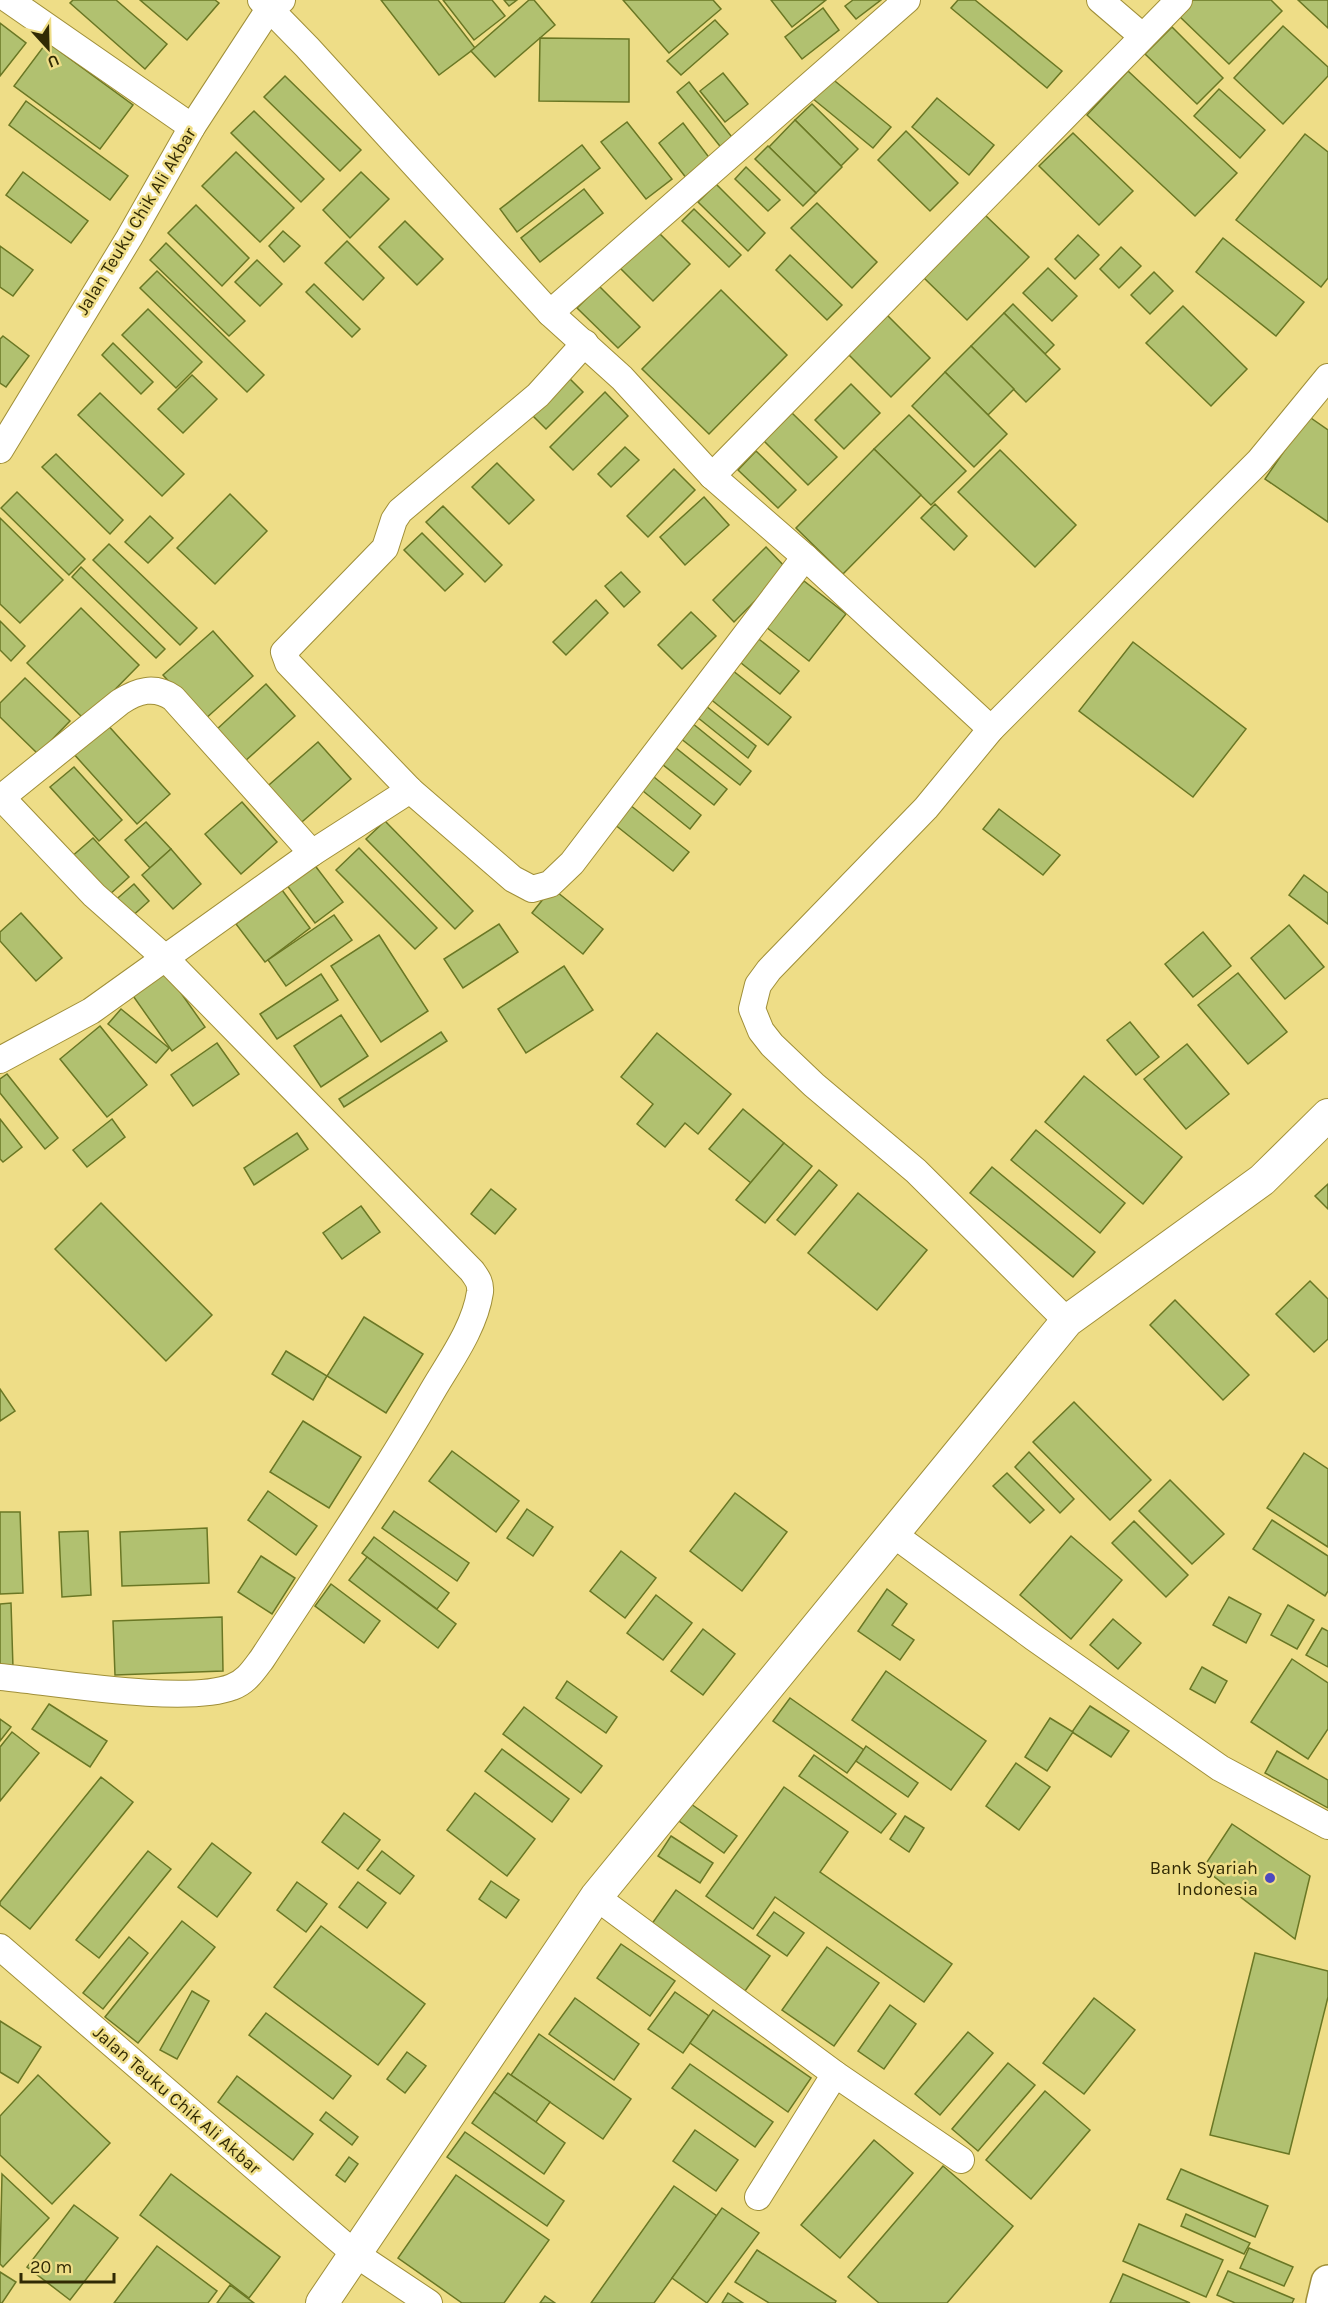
<svg xmlns="http://www.w3.org/2000/svg" width="1328" height="2303" font-family="Karla,sans-serif">
	<style>
		.building { fill: #b1c170; stroke: #6a7724; stroke-width: 1.5 }
		.lines { fill: none; stroke-linecap: round; stroke-linejoin: round }
		.minor-casing { stroke: #a08f38; stroke-width: 28 }
		.tertiary-casing { stroke: #a08f38; stroke-width: 34 }
		.trunk-casing { stroke: #a08f38; stroke-width: 36 }
		.minor { stroke: #fff; stroke-width: 26 }
		.tertiary { stroke: #fff; stroke-width: 32 }
		.trunk { stroke: #fff; stroke-width: 33 }
		.poi-dot { fill: #4c49bf; stroke: #eedd87; stroke-width: 2 }
		.labels { text-anchor: middle; stroke-width: 5; stroke-linejoin: round; paint-order: stroke }
		.street-label { font-size: 18px; fill: #312a04; stroke: #eedd87 }
		.poi-label { font-size: 18px; fill: #312a04; stroke: #eedd87; text-anchor: end }
	</style>
	<rect width="100%" height="100%" fill="#eedd87"/>
	<!-- building -->
	<g class="building">
		<polygon points="73,0 116,0 167,44 145,69 70,3"/>
		<polygon points="140,0 215,0 219,3 187,40"/>
		<polygon points="381,0 438,0 475,48 439,75"/>
		<polygon points="443,0 492,0 505,16 474,40"/>
		<polygon points="504,0 517,0 509,6"/>
		<polygon points="529,0 534,0 555,25 495,77 471,51"/>
		<polygon points="623,0 713,0 721,9 669,53"/>
		<polygon points="771,0 826,0 792,27"/>
		<polygon points="853,0 881,0 856,19 845,6"/>
		<polygon points="958,0 975,0 1062,71 1047,88 951,8"/>
		<polygon points="1193,0 1271,0 1282,11 1229,64 1178,15"/>
		<polygon points="1298,0 1328,0 1328,28"/>
		<polygon points="823,8 839,30 802,59 785,37"/>
		<polygon points="715,20 728,34 681,75 667,61"/>
		<polygon points="0,23 26,43 0,76"/>
		<polygon points="1283,26 1328,67 1328,76 1283,124 1234,78"/>
		<polygon points="1172,27 1223,78 1197,104 1145,54"/>
		<polygon points="540,38 629,39 629,102 539,101"/>
		<polygon points="47,42 133,105 100,149 14,86"/>
		<polygon points="1128,71 1237,173 1195,216 1087,115"/>
		<polygon points="723,73 748,104 725,122 700,91"/>
		<polygon points="285,76 361,150 340,171 264,97"/>
		<polygon points="830,77 891,127 873,148 812,98"/>
		<polygon points="689,82 735,141 723,150 677,92"/>
		<polygon points="1219,89 1265,130 1240,158 1194,116"/>
		<polygon points="937,98 994,145 969,175 912,127"/>
		<polygon points="26,101 128,176 110,200 9,125"/>
		<polygon points="812,104 858,149 841,166 795,120"/>
		<polygon points="254,111 324,179 301,202 231,133"/>
		<polygon points="795,120 842,167 816,193 769,147"/>
		<polygon points="627,122 672,179 646,199 601,142"/>
		<polygon points="683,123 711,160 687,179 659,143"/>
		<polygon points="906,131 958,183 930,211 878,160"/>
		<polygon points="1073,133 1133,191 1099,225 1039,166"/>
		<polygon points="1305,134 1328,152 1328,278 1321,287 1236,220"/>
		<polygon points="582,145 600,168 517,232 500,209"/>
		<polygon points="768,146 816,193 803,206 755,159"/>
		<polygon points="236,152 294,208 260,242 202,186"/>
		<polygon points="746,167 780,200 768,211 735,179"/>
		<polygon points="23,172 88,221 71,243 6,195"/>
		<polygon points="361,172 389,199 350,238 323,210"/>
		<polygon points="716,184 765,233 748,251 698,202"/>
		<polygon points="584,189 603,213 540,262 521,238"/>
		<polygon points="817,203 877,262 852,288 791,228"/>
		<polygon points="196,205 249,258 222,286 168,233"/>
		<polygon points="694,209 741,255 729,267 682,221"/>
		<polygon points="985,215 1029,257 967,320 923,277"/>
		<polygon points="405,221 443,259 417,285 379,247"/>
		<polygon points="656,230 690,264 653,301 619,267"/>
		<polygon points="283,231 300,246 284,262 269,246"/>
		<polygon points="1078,235 1099,255 1075,279 1055,259"/>
		<polygon points="1223,238 1304,302 1276,336 1196,272"/>
		<polygon points="347,241 384,278 363,300 325,263"/>
		<polygon points="166,243 245,321 229,336 150,260"/>
		<polygon points="0,246 33,270 13,296 0,287"/>
		<polygon points="1121,247 1141,266 1119,288 1100,269"/>
		<polygon points="790,255 842,305 827,320 776,270"/>
		<polygon points="257,260 282,284 260,306 235,282"/>
		<polygon points="1048,268 1077,296 1052,321 1023,293"/>
		<polygon points="157,271 264,375 247,392 140,288"/>
		<polygon points="1154,272 1173,291 1150,314 1131,295"/>
		<polygon points="314,284 360,329 352,337 306,292"/>
		<polygon points="599,286 640,327 618,348 577,308"/>
		<polygon points="721,290 787,355 709,434 642,369"/>
		<polygon points="1013,304 1054,345 1045,354 1004,313"/>
		<polygon points="1183,306 1247,369 1211,406 1146,343"/>
		<polygon points="148,309 202,362 176,388 122,335"/>
		<polygon points="885,313 930,358 891,397 846,352"/>
		<polygon points="1004,313 1060,369 1026,402 971,346"/>
		<polygon points="3,336 29,356 6,387 0,383 0,339"/>
		<polygon points="113,343 153,382 141,394 102,355"/>
		<polygon points="971,346 1014,389 988,415 945,372"/>
		<polygon points="945,372 1007,434 974,467 912,406"/>
		<polygon points="192,375 217,399 183,433 158,409"/>
		<polygon points="567,376 583,392 546,429 530,413"/>
		<polygon points="851,384 880,413 844,449 815,420"/>
		<polygon points="605,392 628,416 573,470 550,447"/>
		<polygon points="100,393 184,474 162,496 78,415"/>
		<polygon points="792,413 837,457 808,485 764,441"/>
		<polygon points="909,415 966,471 931,505 874,449"/>
		<polygon points="1308,416 1328,430 1328,522 1265,479"/>
		<polygon points="625,447 639,460 611,487 598,474"/>
		<polygon points="874,449 921,495 843,574 796,528"/>
		<polygon points="1000,450 1076,525 1035,567 958,492"/>
		<polygon points="756,451 796,490 778,508 738,470"/>
		<polygon points="56,454 123,520 110,534 42,467"/>
		<polygon points="497,463 534,500 509,524 472,487"/>
		<polygon points="674,469 695,490 648,537 627,516"/>
		<polygon points="17,492 85,559 69,575 1,508"/>
		<polygon points="230,494 267,531 215,584 177,548"/>
		<polygon points="704,497 729,525 685,565 660,537"/>
		<polygon points="935,504 967,536 954,550 921,518"/>
		<polygon points="443,506 502,565 485,582 426,522"/>
		<polygon points="150,516 173,538 148,563 125,542"/>
		<polygon points="0,518 63,580 20,623 0,604"/>
		<polygon points="422,533 463,574 445,591 404,550"/>
		<polygon points="109,544 197,628 180,645 93,560"/>
		<polygon points="766,547 787,569 734,622 713,600"/>
		<polygon points="81,567 165,649 156,658 72,577"/>
		<polygon points="621,572 640,592 624,607 605,586"/>
		<polygon points="804,581 846,614 809,661 766,627"/>
		<polygon points="596,600 608,613 566,655 553,642"/>
		<polygon points="81,608 139,665 85,720 27,663"/>
		<polygon points="691,612 716,636 682,669 658,645"/>
		<polygon points="0,621 25,646 11,661 0,650"/>
		<polygon points="213,631 253,676 204,720 163,675"/>
		<polygon points="755,636 799,671 780,694 736,659"/>
		<polygon points="1133,642 1246,729 1193,797 1079,711"/>
		<polygon points="732,670 791,717 768,745 709,698"/>
		<polygon points="25,678 70,721 38,754 0,717 0,703"/>
		<polygon points="266,684 295,716 244,762 216,730"/>
		<polygon points="706,706 756,746 748,758 697,717"/>
		<polygon points="105,722 170,794 137,824 72,752"/>
		<polygon points="692,723 751,771 740,785 680,738"/>
		<polygon points="318,742 351,779 295,828 262,791"/>
		<polygon points="671,744 727,789 714,805 658,761"/>
		<polygon points="74,767 122,820 99,841 50,787"/>
		<polygon points="649,773 701,815 690,829 638,787"/>
		<polygon points="242,802 277,842 241,874 205,834"/>
		<polygon points="630,805 689,852 673,871 614,824"/>
		<polygon points="999,809 1060,855 1043,875 983,829"/>
		<polygon points="385,821 473,911 455,929 366,839"/>
		<polygon points="146,822 171,849 150,868 125,840"/>
		<polygon points="93,838 129,877 98,905 62,865"/>
		<polygon points="359,848 437,928 415,949 336,870"/>
		<polygon points="171,849 201,884 173,909 142,875"/>
		<polygon points="313,863 343,902 315,923 286,884"/>
		<polygon points="1304,875 1328,893 1328,924 1289,895"/>
		<polygon points="134,884 149,901 128,920 112,903"/>
		<polygon points="552,888 603,929 583,954 532,913"/>
		<polygon points="282,890 310,928 265,962 236,924"/>
		<polygon points="21,913 62,958 36,981 0,941 0,932"/>
		<polygon points="334,915 352,940 286,986 268,960"/>
		<polygon points="499,924 518,952 463,988 444,959"/>
		<polygon points="1289,925 1324,967 1285,999 1251,958"/>
		<polygon points="1203,932 1231,966 1193,997 1165,964"/>
		<polygon points="379,935 428,1011 381,1042 331,966"/>
		<polygon points="564,966 593,1010 526,1053 498,1009"/>
		<polygon points="164,969 205,1027 172,1051 131,993"/>
		<polygon points="1238,973 1287,1032 1248,1064 1198,1005"/>
		<polygon points="321,974 338,1000 277,1039 260,1014"/>
		<polygon points="121,1009 169,1048 156,1063 108,1024"/>
		<polygon points="341,1015 368,1056 321,1087 294,1046"/>
		<polygon points="1130,1022 1159,1057 1136,1075 1107,1040"/>
		<polygon points="100,1026 147,1085 107,1117 60,1059"/>
		<polygon points="441,1032 447,1041 344,1107 339,1099"/>
		<polygon points="657,1033 731,1094 698,1134 685,1123 665,1147 637,1124 653,1104 621,1077"/>
		<polygon points="217,1043 239,1074 193,1106 171,1075"/>
		<polygon points="1187,1044 1229,1094 1186,1129 1144,1079"/>
		<polygon points="7,1074 58,1138 45,1149 0,1093 0,1079"/>
		<polygon points="1084,1076 1182,1157 1143,1204 1045,1122"/>
		<polygon points="743,1109 784,1143 751,1183 709,1149"/>
		<polygon points="0,1119 22,1147 3,1162 0,1159"/>
		<polygon points="112,1119 125,1137 87,1167 73,1150"/>
		<polygon points="1036,1130 1125,1203 1100,1233 1011,1160"/>
		<polygon points="297,1133 308,1149 254,1185 244,1168"/>
		<polygon points="784,1143 812,1166 765,1223 736,1200"/>
		<polygon points="992,1167 1095,1252 1073,1277 970,1193"/>
		<polygon points="819,1170 837,1185 795,1235 777,1220"/>
		<polygon points="1328,1184 1328,1209 1315,1196"/>
		<polygon points="491,1189 516,1209 495,1234 471,1214"/>
		<polygon points="858,1193 927,1250 877,1310 808,1253"/>
		<polygon points="101,1203 212,1315 166,1361 55,1249"/>
		<polygon points="361,1206 380,1232 342,1259 323,1233"/>
		<polygon points="1310,1281 1328,1299 1328,1339 1314,1352 1276,1314"/>
		<polygon points="1175,1300 1249,1375 1223,1400 1150,1325"/>
		<polygon points="364,1317 423,1354 386,1413 327,1376"/>
		<polygon points="286,1351 327,1376 313,1400 272,1374"/>
		<polygon points="0,1389 15,1411 0,1421"/>
		<polygon points="1074,1402 1151,1480 1110,1520 1033,1442"/>
		<polygon points="303,1421 361,1457 329,1508 270,1472"/>
		<polygon points="452,1451 519,1501 496,1532 429,1481"/>
		<polygon points="1029,1452 1074,1499 1060,1513 1015,1467"/>
		<polygon points="1304,1453 1328,1469 1328,1547 1267,1508"/>
		<polygon points="1007,1473 1044,1510 1030,1523 993,1486"/>
		<polygon points="1170,1480 1224,1534 1192,1564 1139,1511"/>
		<polygon points="268,1491 317,1526 296,1555 248,1520"/>
		<polygon points="735,1493 787,1532 742,1591 690,1551"/>
		<polygon points="527,1509 553,1527 533,1556 507,1538"/>
		<polygon points="394,1511 469,1563 457,1581 382,1528"/>
		<polygon points="0,1512 20,1512 23,1593 0,1594"/>
		<polygon points="1272,1520 1328,1556 1328,1591 1325,1596 1253,1549"/>
		<polygon points="1134,1521 1188,1575 1166,1597 1112,1543"/>
		<polygon points="207,1528 209,1583 122,1586 120,1532"/>
		<polygon points="88,1531 91,1595 62,1597 59,1532"/>
		<polygon points="1071,1536 1122,1580 1071,1639 1020,1595"/>
		<polygon points="374,1537 449,1593 437,1609 362,1553"/>
		<polygon points="621,1551 656,1578 625,1618 590,1591"/>
		<polygon points="261,1556 295,1578 272,1614 238,1592"/>
		<polygon points="367,1557 456,1624 438,1648 349,1580"/>
		<polygon points="331,1584 380,1621 364,1643 315,1606"/>
		<polygon points="887,1589 907,1604 892,1625 914,1640 900,1660 858,1631"/>
		<polygon points="656,1595 692,1623 663,1660 627,1633"/>
		<polygon points="1229,1597 1261,1614 1246,1643 1213,1625"/>
		<polygon points="11,1603 13,1668 0,1668 0,1604"/>
		<polygon points="1288,1605 1314,1620 1297,1649 1271,1635"/>
		<polygon points="222,1617 223,1671 115,1675 113,1621"/>
		<polygon points="1113,1619 1141,1643 1118,1669 1090,1645"/>
		<polygon points="1322,1628 1328,1631 1328,1667 1306,1655"/>
		<polygon points="703,1629 735,1654 703,1695 671,1671"/>
		<polygon points="1292,1659 1328,1683 1328,1729 1308,1759 1251,1722"/>
		<polygon points="1202,1667 1227,1681 1215,1703 1190,1689"/>
		<polygon points="886,1671 986,1741 951,1790 852,1720"/>
		<polygon points="567,1681 617,1717 606,1733 556,1698"/>
		<polygon points="790,1698 864,1750 847,1773 773,1721"/>
		<polygon points="49,1704 107,1741 90,1767 32,1729"/>
		<polygon points="1090,1706 1129,1731 1111,1757 1072,1732"/>
		<polygon points="524,1707 602,1766 581,1793 503,1734"/>
		<polygon points="1050,1718 1073,1732 1047,1771 1025,1757"/>
		<polygon points="0,1719 11,1727 0,1741"/>
		<polygon points="12,1732 39,1753 0,1801 0,1747"/>
		<polygon points="866,1746 918,1783 908,1797 856,1761"/>
		<polygon points="502,1749 569,1799 552,1822 485,1771"/>
		<polygon points="1277,1751 1328,1780 1328,1808 1265,1773"/>
		<polygon points="814,1755 896,1814 881,1833 799,1776"/>
		<polygon points="1016,1763 1050,1787 1019,1830 986,1806"/>
		<polygon points="101,1777 133,1802 30,1929 0,1905 0,1902"/>
		<polygon points="784,1787 848,1832 820,1872 952,1964 924,2002 775,1897 753,1929 706,1896"/>
		<polygon points="475,1793 535,1839 507,1876 447,1830"/>
		<polygon points="691,1804 737,1836 724,1853 679,1821"/>
		<polygon points="344,1813 380,1840 358,1869 322,1842"/>
		<polygon points="905,1816 924,1828 909,1852 890,1839"/>
		<polygon points="1232,1824 1310,1876 1295,1939 1203,1868"/>
		<polygon points="671,1836 713,1863 700,1883 658,1856"/>
		<polygon points="212,1843 251,1873 217,1917 178,1887"/>
		<polygon points="148,1851 171,1869 99,1958 76,1940"/>
		<polygon points="382,1851 414,1876 400,1894 367,1870"/>
		<polygon points="491,1881 519,1900 506,1918 479,1899"/>
		<polygon points="297,1882 327,1904 306,1932 277,1910"/>
		<polygon points="358,1882 386,1903 367,1928 339,1907"/>
		<polygon points="676,1890 770,1956 745,1991 651,1925"/>
		<polygon points="774,1912 804,1933 787,1956 757,1935"/>
		<polygon points="182,1921 215,1947 138,2043 105,2017"/>
		<polygon points="321,1926 425,2004 378,2065 274,1987"/>
		<polygon points="129,1937 148,1953 103,2009 83,1993"/>
		<polygon points="621,1944 675,1981 650,2016 597,1978"/>
		<polygon points="827,1947 879,1983 834,2046 782,2010"/>
		<polygon points="1255,1953 1328,1971 1328,1997 1289,2154 1210,2135"/>
		<polygon points="192,1991 209,2001 177,2059 160,2050"/>
		<polygon points="675,1992 709,2016 683,2053 648,2029"/>
		<polygon points="575,1998 639,2044 614,2080 549,2034"/>
		<polygon points="1094,1998 1135,2030 1084,2094 1043,2063"/>
		<polygon points="890,2005 916,2024 884,2069 858,2051"/>
		<polygon points="713,2010 811,2078 788,2112 690,2043"/>
		<polygon points="266,2013 351,2076 333,2099 249,2035"/>
		<polygon points="0,2021 41,2047 18,2083 0,2072"/>
		<polygon points="968,2032 993,2053 940,2115 915,2094"/>
		<polygon points="539,2034 631,2099 603,2139 511,2075"/>
		<polygon points="407,2052 426,2066 405,2093 387,2079"/>
		<polygon points="1008,2063 1035,2085 978,2151 952,2129"/>
		<polygon points="690,2064 773,2122 755,2147 672,2088"/>
		<polygon points="508,2073 550,2102 536,2122 494,2092"/>
		<polygon points="38,2075 110,2143 52,2204 0,2155 0,2116"/>
		<polygon points="237,2076 313,2134 293,2160 218,2102"/>
		<polygon points="1045,2091 1090,2130 1031,2199 986,2160"/>
		<polygon points="494,2092 565,2143 544,2174 472,2123"/>
		<polygon points="326,2112 358,2137 352,2145 320,2120"/>
		<polygon points="695,2130 738,2160 716,2191 673,2161"/>
		<polygon points="465,2132 564,2201 547,2226 447,2157"/>
		<polygon points="874,2140 913,2173 840,2258 801,2225"/>
		<polygon points="349,2157 358,2164 345,2182 336,2175"/>
		<polygon points="943,2166 1013,2226 947,2303 879,2303 848,2277"/>
		<polygon points="1181,2169 1268,2206 1255,2237 1167,2199"/>
		<polygon points="2,2174 49,2218 3,2267 0,2264"/>
		<polygon points="171,2174 280,2257 249,2298 140,2215"/>
		<polygon points="456,2175 549,2240 504,2303 462,2303 398,2258"/>
		<polygon points="674,2186 717,2216 654,2303 591,2303"/>
		<polygon points="74,2205 118,2238 70,2300 27,2267"/>
		<polygon points="722,2208 759,2233 707,2303 672,2278"/>
		<polygon points="1186,2214 1250,2243 1244,2254 1181,2226"/>
		<polygon points="1139,2224 1223,2260 1206,2297 1123,2261"/>
		<polygon points="157,2246 217,2291 208,2303 114,2303"/>
		<polygon points="1249,2248 1293,2267 1284,2286 1240,2268"/>
		<polygon points="757,2250 836,2301 835,2303 769,2303 735,2282"/>
		<polygon points="1228,2271 1294,2299 1292,2303 1235,2303 1217,2295"/>
		<polygon points="0,2272 16,2282 2,2303 0,2303"/>
		<polygon points="1123,2274 1190,2303 1110,2303"/>
		<polygon points="230,2285 254,2303 217,2303"/>
		<polygon points="728,2293 743,2303 722,2303"/>
		<polygon points="545,2296 555,2303 540,2303"/>
	</g>
	<g class="lines">
		<defs>
			<g id="minor">
				<polyline points="9,0 192,127"/>
				<polyline points="261,0 307,47 550,313 622,378 712,476 805,557 991,729"/>
				<polyline points="1100,0 1142,36"/>
				<polyline points="550,313 907,0"/>
				<polyline points="585,343 538,395 400,511 394,520 385,548 284,652 288,663 410,790 513,879 532,889 550,884 572,863 805,557"/>
				<polyline points="0,450 129,238 192,127 269,9 282,0"/>
				<polyline points="712,476 1179,0"/>
				<path d="M0,796L94,895L164,957L472,1271C477,1278 481,1283 480,1292C475,1327 450,1361 433,1390C380,1482 320,1570 262,1659C253,1671 246,1682 232,1687C186,1705 53,1682 0,1677"/>
				<path d="M2,797L120,702C137,691 154,685 173,698L312,853"/>
				<polyline points="0,1060 91,1011 312,853 410,790"/>
				<polyline points="1067,1321 916,1171 814,1085 772,1045 761,1031 752,1009 758,985 769,970 926,808 991,729 1259,461 1328,377"/>
				<polyline points="893,1534 1033,1637 1220,1768 1328,1826"/>
				<polyline points="596,1897 835,2074 961,2160"/>
				<polyline points="0,1947 354,2253 429,2303"/>
				<polyline points="758,2197 835,2074"/>
			</g>
			<polyline id="tertiary" points="322,2303 596,1897 1067,1321 1262,1180 1328,1115"/>
			<polyline id="trunk" points="1323,2303 1328,2282"/>
		</defs>
		<!-- minor casing -->
		<use href="#minor" class="minor-casing"/>
		<!-- tertiary casing -->
		<use href="#tertiary" class="tertiary-casing"/>
		<!-- trunk casing -->
		<use href="#trunk" class="trunk-casing"/>
		<!-- minor -->
		<use href="#minor" class="minor"/>
		<!-- tertiary -->
		<use href="#tertiary" class="tertiary"/>
		<!-- trunk -->
		<use href="#trunk" class="trunk"/>
	</g>
	<!-- markers -->
	<circle class="poi-dot" cx="1270" cy="1878" r="6"/>
	<g class="labels">
		<!-- street labels -->
		<g class="street-label">
			<text transform="translate(136 221) rotate(-59)" y="6">Jalan Teuku Chik Ali Akbar</text>
			<text transform="translate(177 2100) rotate(41)" y="6">Jalan Teuku Chik Ali Akbar</text>
		</g>
		<!-- poi labels -->
		<g class="poi-label">
			<text x="1258" y="1874">Bank Syariah<tspan x="1258" dy="21">Indonesia</tspan></text>
		</g>
	</g>
	<!-- north arrow -->
	<g transform="translate(48 48) rotate(158)" stroke="#eedd87" stroke-width="4.5" paint-order="stroke">
	<path d="M0-4.5L10 22L0 15L-10 22Z" fill="#312a04"/>
	<text y="-9" font-size="16" font-weight="bold" text-anchor="middle" fill="#312a04">U</text>
	</g>
	<!-- scale -->
	<path d="M21 2273v9h93v-9" fill="none" stroke="#312a04" stroke-width="3"/>
	<text x="30" y="2273" font-size="18" fill="#312a04" stroke="#eedd87" stroke-width="4.5" paint-order="stroke">20 m</text>
</svg>
